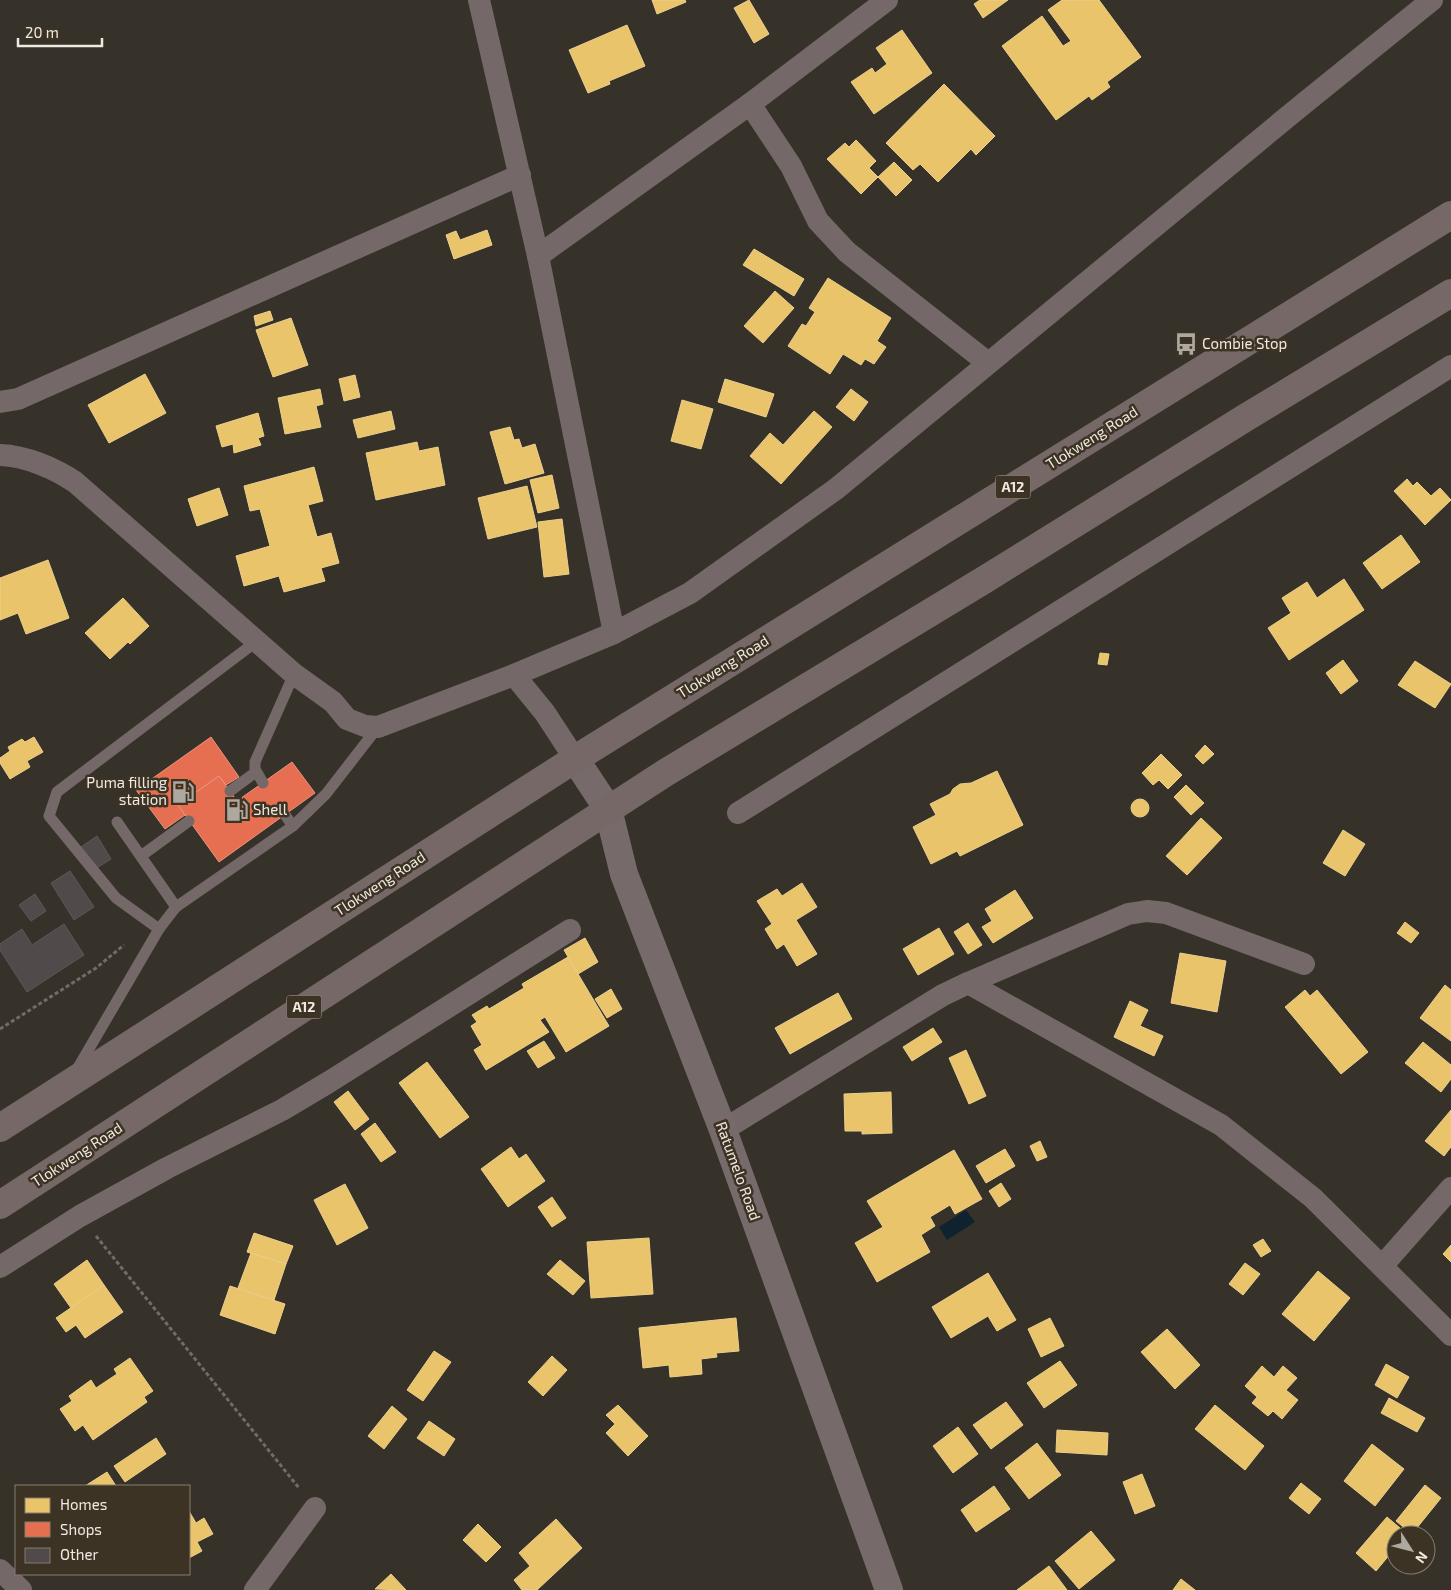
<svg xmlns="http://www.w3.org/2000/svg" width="1451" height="1590" font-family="'Exo 2',sans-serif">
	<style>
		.water { fill: #0e222f }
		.homes { fill: #e9c46a; stroke: #ebcf8d }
		.shops { fill: #e76f51; stroke: #e9947c }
		.building { fill: #504a4b; stroke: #5d5858 }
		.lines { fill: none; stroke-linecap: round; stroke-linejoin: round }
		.path { stroke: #726b69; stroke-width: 3; stroke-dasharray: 4 2.5; stroke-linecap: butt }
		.lane { stroke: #746869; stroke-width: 11 }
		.street { stroke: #746869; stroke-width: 22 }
		.secondary { stroke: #776a6a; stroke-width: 28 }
		.primary { stroke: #756866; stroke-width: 28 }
		.labels { text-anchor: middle; stroke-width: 5; stroke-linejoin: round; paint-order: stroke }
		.shield { fill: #3c3324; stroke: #b9b2a8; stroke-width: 1 }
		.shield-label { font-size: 14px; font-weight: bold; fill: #efe9e0 }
		.poi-label { font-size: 15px; fill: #efe9e0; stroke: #3c3324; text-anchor: start }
		.street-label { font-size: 15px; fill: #efe9e0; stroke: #3c3324 }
	</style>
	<rect width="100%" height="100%" fill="#36322a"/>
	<!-- water -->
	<polygon class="water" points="966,1210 975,1222 947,1240 939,1227"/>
	<!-- homes -->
	<g class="homes">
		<polygon points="652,0 685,0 686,2 657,14"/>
		<polygon points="749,0 769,34 754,43 734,8"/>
		<polygon points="980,0 1008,0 983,18 974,4"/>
		<polygon points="1062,0 1099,0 1141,57 1107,82 1110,87 1092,100 1089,96 1056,120 1002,46 1042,16 1063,46 1071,41 1048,10"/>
		<polygon points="627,25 645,66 609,81 610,84 588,93 569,50"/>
		<polygon points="902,30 932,73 874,114 851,82 872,68 875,73 887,64 876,48"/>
		<polygon points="944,84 995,136 976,155 971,149 938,182 920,164 913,170 886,143"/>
		<polygon points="856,140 876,161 869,168 878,177 861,194 827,159 845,143 849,147"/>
		<polygon points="894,162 912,180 896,196 878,177"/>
		<polygon points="487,230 492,245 454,259 446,235 456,231 460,240"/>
		<polygon points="754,249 804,279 794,296 743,265"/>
		<polygon points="828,278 891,318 877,341 886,347 874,364 865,359 861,365 843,354 830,374 788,346 802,324 806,326 815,312 809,308"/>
		<polygon points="775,291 794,308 763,343 744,326"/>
		<polygon points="270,311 273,320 256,326 254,316"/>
		<polygon points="291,318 308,365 273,377 256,330"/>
		<polygon points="145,374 166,413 109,443 88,405"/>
		<polygon points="355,375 360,397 344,401 339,379"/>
		<polygon points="725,379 774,394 766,417 718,402"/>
		<polygon points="320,389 323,404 316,406 321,427 285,434 278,398"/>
		<polygon points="851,389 868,402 854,421 836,407"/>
		<polygon points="682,400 713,409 701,449 671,441"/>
		<polygon points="391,411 395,429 358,438 353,420"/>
		<polygon points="814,411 832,427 781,484 750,456 770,433 783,445"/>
		<polygon points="258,413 264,436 258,438 261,445 234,453 233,444 222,447 216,426"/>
		<polygon points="510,427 514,440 519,439 522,448 535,444 544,473 505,484 490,432"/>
		<polygon points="417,442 419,451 438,447 445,485 376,500 366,453"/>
		<polygon points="314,467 323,501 308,505 317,537 331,533 339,563 321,568 325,581 284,592 279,576 244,586 236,556 270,546 260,509 250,511 244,486"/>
		<polygon points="552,475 559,508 538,513 530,480"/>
		<polygon points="1407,479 1413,486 1417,482 1431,496 1440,488 1451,500 1425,525 1394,491"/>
		<polygon points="527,486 537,527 488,539 478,498"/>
		<polygon points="219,488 228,515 197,526 188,499"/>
		<polygon points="562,519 569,574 544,577 538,522"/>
		<polygon points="1401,535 1420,562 1382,589 1363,563"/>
		<polygon points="48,560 69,618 26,634 18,613 0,620 0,578"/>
		<polygon points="1344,579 1364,610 1289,660 1268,628 1291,613 1282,598 1307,582 1317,598"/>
		<polygon points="123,598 149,626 130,644 128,642 110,659 85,633"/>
		<polygon points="1100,653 1109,654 1107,665 1098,664"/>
		<polygon points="1343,660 1358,681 1341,694 1326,673"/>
		<polygon points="1415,661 1451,684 1435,708 1398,685"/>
		<polygon points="34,737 43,752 27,761 30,767 10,779 0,763 0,758 10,751 8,747 22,739 25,742"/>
		<polygon points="1205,745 1214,754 1203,764 1195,756"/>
		<polygon points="1161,754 1182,775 1168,789 1159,780 1153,785 1142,773"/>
		<polygon points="997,771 1023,825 960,856 957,851 931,864 913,827 936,815 930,804 950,794 953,789 960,784 971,783"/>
		<polygon points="1186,785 1204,803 1191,815 1174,797"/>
		<circle cx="1140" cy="808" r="9"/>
		<polygon points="1201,818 1222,838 1187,875 1166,856"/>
		<polygon points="1343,830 1365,844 1345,876 1323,863"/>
		<polygon points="802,883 817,907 796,920 817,954 797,966 784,944 777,949 765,929 772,924 757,901 777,889 782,896"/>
		<polygon points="1015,890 1033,918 993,943 982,927 992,921 985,909"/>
		<polygon points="1405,922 1419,933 1411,943 1397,933"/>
		<polygon points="968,923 982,945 968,954 954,932"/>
		<polygon points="939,928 954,954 918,975 903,949"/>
		<polygon points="585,938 598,962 578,974 564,950"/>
		<polygon points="1180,953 1226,961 1217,1012 1171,1003"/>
		<polygon points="568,957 609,1026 566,1052 545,1017 540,1020 549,1032 486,1070 474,1050 482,1045 471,1026 477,1022 472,1015 487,1006 489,1009 524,988 522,984"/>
		<polygon points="1445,985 1451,990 1451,1041 1420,1018"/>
		<polygon points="611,989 622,1009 607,1018 595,999"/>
		<polygon points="1305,990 1310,996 1317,990 1368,1052 1341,1074 1285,1007"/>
		<polygon points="838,993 852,1019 790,1054 775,1028"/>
		<polygon points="1130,1001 1148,1010 1140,1026 1163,1036 1154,1056 1114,1037"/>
		<polygon points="933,1028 942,1042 912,1061 903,1047"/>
		<polygon points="544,1041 555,1058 538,1068 527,1051"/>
		<polygon points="1423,1042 1451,1065 1451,1079 1441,1092 1405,1063"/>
		<polygon points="966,1050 986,1096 969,1104 949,1058"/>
		<polygon points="427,1062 469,1117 440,1138 399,1083"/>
		<polygon points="348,1091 369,1119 355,1130 334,1102"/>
		<polygon points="891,1092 892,1133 862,1134 862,1131 845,1131 844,1094"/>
		<polygon points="1451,1110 1451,1147 1444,1156 1425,1141"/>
		<polygon points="375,1123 396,1152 381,1162 361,1134"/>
		<polygon points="1040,1141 1047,1157 1037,1161 1030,1146"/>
		<polygon points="511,1147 519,1159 526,1154 545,1181 508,1207 481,1169"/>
		<polygon points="1005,1149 1015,1166 986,1183 976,1166"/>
		<polygon points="954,1150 982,1199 955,1214 950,1205 930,1217 935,1226 921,1235 930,1252 877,1282 855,1243 883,1227 867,1201"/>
		<polygon points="1001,1183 1011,1199 999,1207 989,1191"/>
		<polygon points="345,1184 368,1228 337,1245 314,1200"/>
		<polygon points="552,1197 566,1218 552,1227 538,1207"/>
		<polygon points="254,1233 293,1246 286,1264 247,1252"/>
		<polygon points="649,1238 653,1294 591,1298 587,1242"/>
		<polygon points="1263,1239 1271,1251 1261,1257 1253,1245"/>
		<polygon points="1451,1245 1451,1262 1443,1254"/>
		<polygon points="251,1253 286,1264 274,1300 238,1288"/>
		<polygon points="87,1260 104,1285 71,1308 54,1284"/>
		<polygon points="560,1260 585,1281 573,1295 547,1274"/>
		<polygon points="1245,1263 1260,1274 1243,1295 1229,1284"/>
		<polygon points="1318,1271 1350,1298 1314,1341 1282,1314"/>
		<polygon points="988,1273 1016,1320 997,1331 988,1316 951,1338 932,1307"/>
		<polygon points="104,1285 123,1312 85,1338 76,1325 66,1332 56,1318"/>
		<polygon points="230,1286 285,1304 275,1334 220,1315"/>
		<polygon points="736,1318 739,1351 716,1353 717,1357 701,1359 702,1374 670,1377 669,1365 643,1368 639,1328"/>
		<polygon points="1050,1318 1064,1346 1041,1357 1028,1329"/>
		<polygon points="1167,1329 1200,1365 1175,1389 1141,1352"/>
		<polygon points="434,1351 451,1362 423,1401 407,1390"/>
		<polygon points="552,1356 567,1370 543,1396 528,1382"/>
		<polygon points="130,1358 153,1391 144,1397 147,1402 93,1440 83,1425 75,1431 60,1409 72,1401 69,1396 91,1380 96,1388 117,1374 114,1369"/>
		<polygon points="1060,1361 1077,1385 1044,1408 1027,1383"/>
		<polygon points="1386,1364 1409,1377 1397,1398 1375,1385"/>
		<polygon points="1262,1366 1274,1377 1283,1366 1297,1378 1286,1390 1298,1400 1282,1419 1273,1411 1268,1416 1252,1403 1257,1397 1245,1386"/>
		<polygon points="1389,1398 1425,1418 1417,1432 1381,1413"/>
		<polygon points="1006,1402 1023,1425 991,1449 973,1425"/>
		<polygon points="618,1405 648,1436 628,1456 606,1433 615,1424 606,1415"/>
		<polygon points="1215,1405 1264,1446 1245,1470 1195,1429"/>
		<polygon points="392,1406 407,1419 384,1449 368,1436"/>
		<polygon points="429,1421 455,1439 444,1456 417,1438"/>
		<polygon points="958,1427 978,1454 953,1473 933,1446"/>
		<polygon points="1057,1430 1108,1433 1107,1455 1056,1452"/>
		<polygon points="156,1438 166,1454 125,1482 114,1466"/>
		<polygon points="1037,1443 1061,1475 1029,1499 1005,1468"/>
		<polygon points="1372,1444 1404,1469 1375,1506 1344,1481"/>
		<polygon points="107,1472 116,1486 85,1486"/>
		<polygon points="1142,1474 1155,1506 1135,1514 1123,1482"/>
		<polygon points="1301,1483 1321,1499 1309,1514 1289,1498"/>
		<polygon points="1425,1485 1441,1498 1412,1534 1396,1521"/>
		<polygon points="994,1486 1010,1509 976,1532 961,1510"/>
		<polygon points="189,1511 196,1523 204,1518 213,1534 197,1542 202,1551 189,1558"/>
		<polygon points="1387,1517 1407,1534 1396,1535 1396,1547 1376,1571 1356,1553"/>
		<polygon points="556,1519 582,1548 537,1590 522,1590 514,1580 530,1566 519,1553"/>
		<polygon points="478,1524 501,1547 486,1562 463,1540"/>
		<polygon points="1091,1531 1115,1560 1079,1589 1055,1561"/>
		<polygon points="1049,1566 1067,1590 1017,1590"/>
		<polygon points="391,1574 406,1590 375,1589"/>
		<polygon points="1181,1579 1195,1590 1173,1590"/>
	</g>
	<!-- shops -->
	<g class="shops">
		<polygon points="211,737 239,777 226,785 219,776 178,805 185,815 165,829 136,790"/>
		<polygon points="292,762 315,793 219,862 178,805 219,776 237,801"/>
	</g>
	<!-- building -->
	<g class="building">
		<polygon points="97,836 111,859 95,869 81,847"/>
		<polygon points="70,871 94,907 74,920 51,883"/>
		<polygon points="35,894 46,911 31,921 19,905"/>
		<polygon points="64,924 84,955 27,992 0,950 0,944 22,929 32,945"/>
	</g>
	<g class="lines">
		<!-- path -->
		<g class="path">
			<polyline points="0,1029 96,968 124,945"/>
			<polyline points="96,1236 299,1488"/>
		</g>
		<!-- lane -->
		<g class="lane">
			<polyline points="263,783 255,769 255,762 294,674"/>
			<polyline points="230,791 256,772"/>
			<polyline points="285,815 293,826"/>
			<polyline points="117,822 176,907"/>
			<polyline points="141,856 189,821"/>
			<polyline points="159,929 116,898 49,816 57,792 257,641"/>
			<polyline points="76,1071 159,929 176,907 293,826 326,794 378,727"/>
		</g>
		<!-- street -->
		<g class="street">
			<polyline points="479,0 538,256 614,633"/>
			<polyline points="750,104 791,166 818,221 847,252 988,363"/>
			<polyline points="538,256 750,104 887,0"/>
			<polyline points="0,402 18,399 520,175"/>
			<path d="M0,455C26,456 54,468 75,482L294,674L333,702L347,719L365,726L378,727L514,675L614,633L690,593L836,489L1302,105L1432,0"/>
			<polyline points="514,675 545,713 575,759"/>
			<polyline points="738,813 1451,366"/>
			<polyline points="968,983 1128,914 1147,911 1166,913 1304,964"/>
			<polyline points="723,1130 943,995 968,983 1221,1125 1313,1198 1451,1335"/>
			<polyline points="1382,1266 1451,1188"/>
			<polyline points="0,1267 80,1216 167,1168 282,1110 329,1082 570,930"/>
			<polyline points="0,1570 21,1590"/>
			<polyline points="255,1590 315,1508"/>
		</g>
		<!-- secondary -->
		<polyline class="secondary" points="575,759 608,809 624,874 723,1130 889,1590"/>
		<!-- primary -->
		<g class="primary">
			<polyline points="0,1128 575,759 1451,215"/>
			<polyline points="0,1205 665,773 984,580 1245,418 1451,293"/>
		</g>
	</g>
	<!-- icons -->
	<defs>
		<symbol id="bus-bare" viewBox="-9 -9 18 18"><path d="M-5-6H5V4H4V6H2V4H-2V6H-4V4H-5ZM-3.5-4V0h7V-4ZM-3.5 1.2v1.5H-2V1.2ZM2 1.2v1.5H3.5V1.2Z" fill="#aea9a0" stroke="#3c3324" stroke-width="2.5" paint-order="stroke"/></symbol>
		<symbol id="fuel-bare" viewBox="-9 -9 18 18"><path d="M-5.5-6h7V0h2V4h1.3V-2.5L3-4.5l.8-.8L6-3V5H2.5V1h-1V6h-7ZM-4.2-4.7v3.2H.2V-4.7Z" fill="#aea9a0" stroke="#3c3324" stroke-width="2.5" paint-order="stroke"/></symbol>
	</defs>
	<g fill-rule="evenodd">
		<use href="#bus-bare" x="1170" y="328" width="32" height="32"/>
		<use href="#fuel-bare" x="167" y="776" width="32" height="32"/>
		<use href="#fuel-bare" x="221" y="794" width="32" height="32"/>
	</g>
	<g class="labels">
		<!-- shield labels -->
		<g class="shield">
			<rect x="995.5" y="475.5" width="35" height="23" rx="4"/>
			<rect x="286.5" y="995.5" width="35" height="23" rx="4"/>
		</g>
		<g class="shield-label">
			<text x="1013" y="492">A12</text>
			<text x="304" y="1012">A12</text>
		</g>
		<!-- poi labels -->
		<g class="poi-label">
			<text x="1202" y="349">Combie Stop</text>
			<text x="167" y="788" text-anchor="end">Puma filling<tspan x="167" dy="17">station</tspan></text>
			<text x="253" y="815">Shell</text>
		</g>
		<!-- street labels -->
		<g class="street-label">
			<text transform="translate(1092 438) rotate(-32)" y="5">Tlokweng Road</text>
			<text transform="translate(723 667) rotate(-32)" y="5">Tlokweng Road</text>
			<text transform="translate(380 884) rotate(-33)" y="5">Tlokweng Road</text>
			<text transform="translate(77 1155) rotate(-33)" y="5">Tlokweng Road</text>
			<text transform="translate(738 1171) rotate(70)" y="5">Ratumelo Road</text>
		</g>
	</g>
	<!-- legend -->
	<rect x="15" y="1485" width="175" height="90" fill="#3c3324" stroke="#847c6f"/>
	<rect x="25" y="1498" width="25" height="15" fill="#e9c46a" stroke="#847c6f"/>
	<text x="60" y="1510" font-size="15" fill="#efe9e0">Homes</text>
	<rect x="25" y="1522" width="25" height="15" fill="#e76f51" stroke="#847c6f"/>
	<text x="60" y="1535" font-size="15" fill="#efe9e0">Shops</text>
	<rect x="25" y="1548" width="25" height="15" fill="#504a4b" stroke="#847c6f"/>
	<text x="60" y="1560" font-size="15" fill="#efe9e0">Other</text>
	<!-- north arrow -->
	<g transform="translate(1411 1550) rotate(126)"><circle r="24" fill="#3c3324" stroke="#847c6f"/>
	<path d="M0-4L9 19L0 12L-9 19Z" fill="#aea9a0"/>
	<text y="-8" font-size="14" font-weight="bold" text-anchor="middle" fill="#efe9e0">N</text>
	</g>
	<!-- scale -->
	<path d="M18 38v8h84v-8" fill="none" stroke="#efe9e0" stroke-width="2.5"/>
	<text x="25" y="38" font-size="15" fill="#efe9e0" stroke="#3c3324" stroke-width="4" paint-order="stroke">20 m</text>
</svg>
